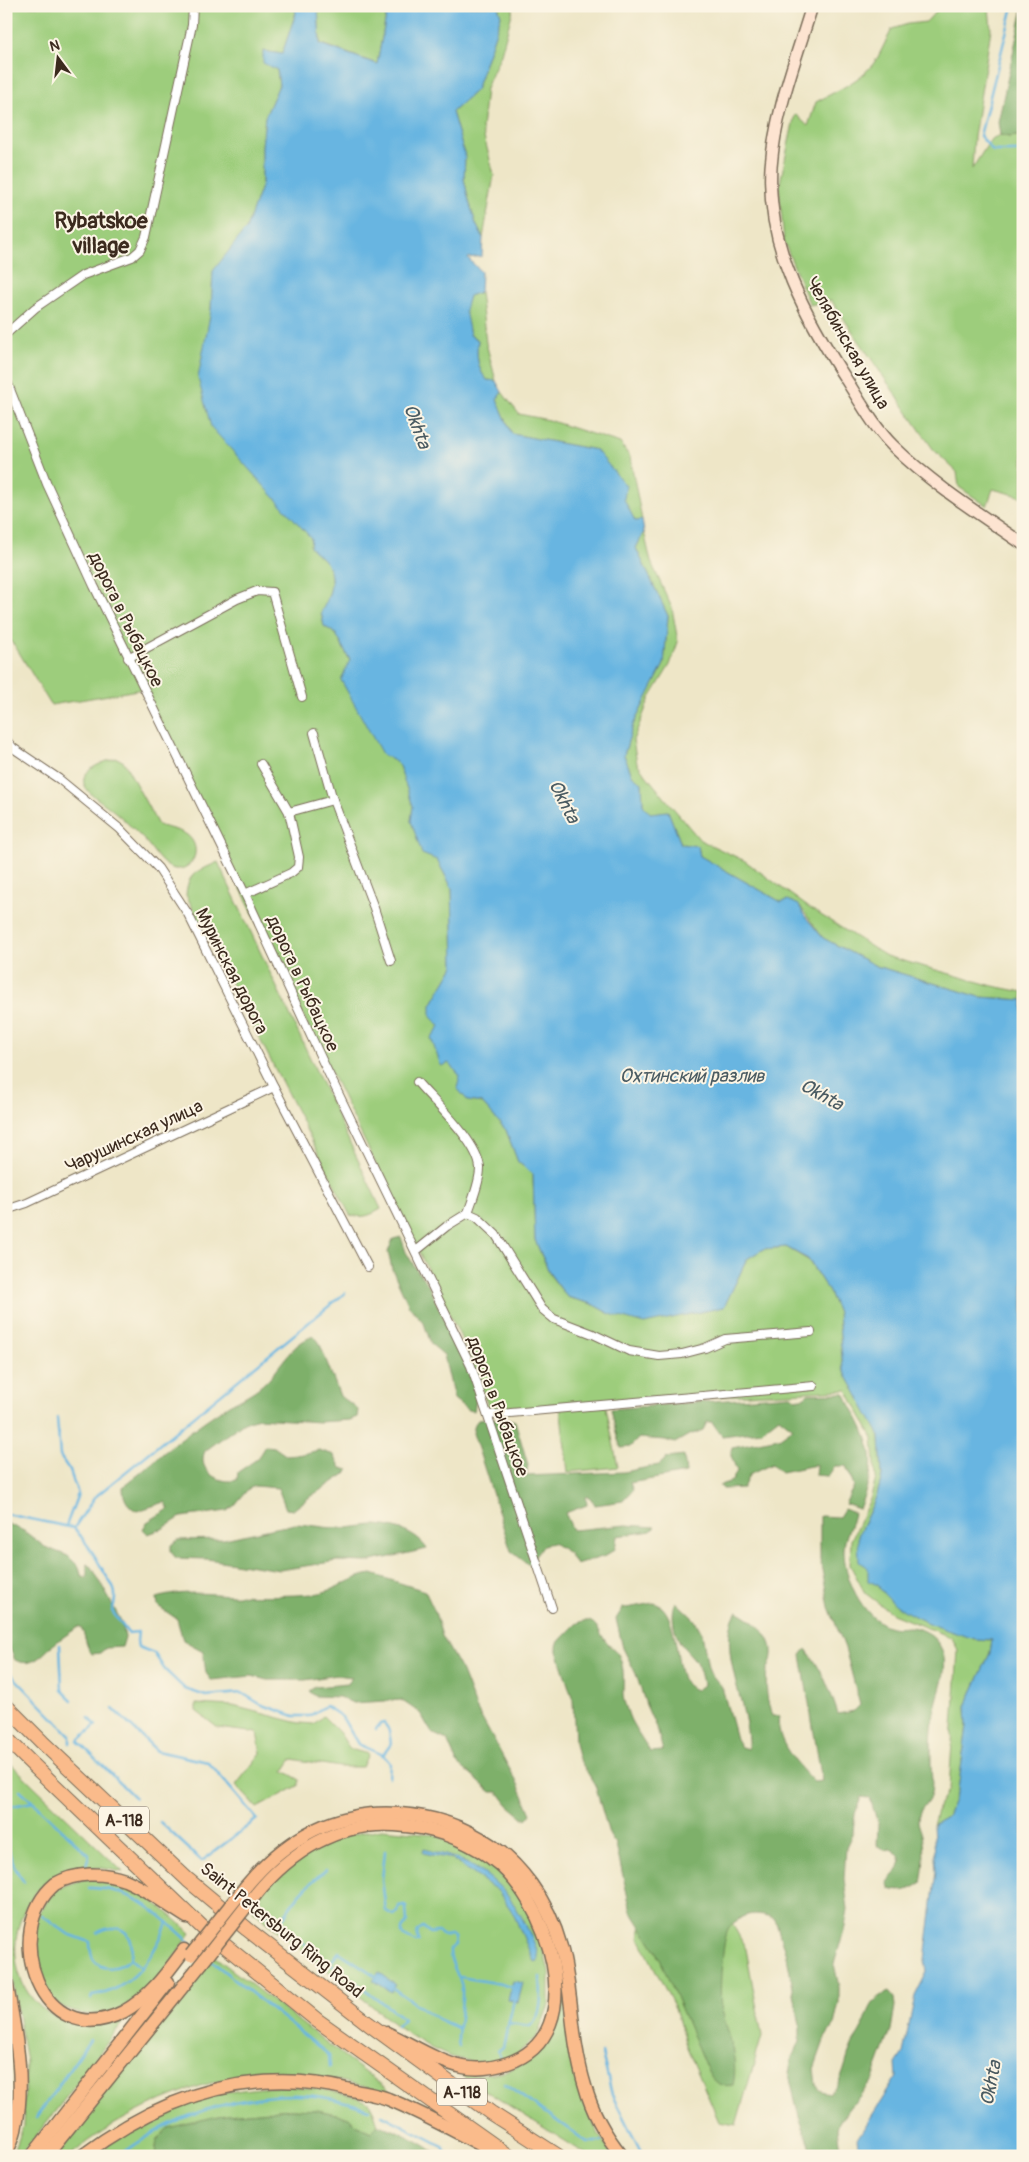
<svg xmlns="http://www.w3.org/2000/svg" width="1029" height="2162" font-family="Pangolin,sans-serif">
	<style>
		.green { fill: #9dcd7b; stroke: #6c7c4c }
		.forest { fill: #7eb06b; stroke: #5c6d44 }
		.water { fill: #67b5e1; stroke: #517080 }
		.lines { fill: none; stroke-linecap: round; stroke-linejoin: round }
		.stream { stroke: #67b5e1; stroke-width: 2.5 }
		.street-casing { stroke: #7a6c59; stroke-width: 10 }
		.secondary-casing { stroke: #7a6c59; stroke-width: 14 }
		.primary-casing { stroke: #7a6c59; stroke-width: 15 }
		.highway-casing { stroke: #7a6c59; stroke-width: 16 }
		.street { stroke: #fff; stroke-width: 8 }
		.secondary { stroke: #fde4d1; stroke-width: 11 }
		.primary { stroke: #fabb8b; stroke-width: 12 }
		.highway { stroke: #fabb8b; stroke-width: 14 }
		.primary-bridge-casing { stroke: #7a6c59; stroke-width: 15; stroke-linecap: butt }
		.primary-bridge { stroke: #fabb8b; stroke-width: 12 }
		.labels { text-anchor: middle; stroke-width: 4; stroke-linejoin: round; paint-order: stroke }
		.shield { fill: #fcf5e5; stroke: #75675a; stroke-width: 1 }
		.shield-label { font-size: 16px; font-weight: bold; fill: #3b2a1e }
		.street-label { font-size: 18px; fill: #3b2a1e; stroke: #fcf5e5 }
		.water-label { font-size: 19px; font-style: italic; fill: #4a5b62; stroke: #fcf5e5 }
		.district-label { font-size: 22px; font-weight: bold; fill: #3b2a1e; stroke: #fcf5e5 }
	</style>
	<rect width="100%" height="100%" fill="#fcf5e5"/>
	<filter id="ink" filterUnits="userSpaceOnUse"><feTurbulence type="fractalNoise" baseFrequency=".02" numOctaves="2"/><feDisplacementMap in="SourceGraphic" scale="10" xChannelSelector="R" yChannelSelector="G"/><feConvolveMatrix kernelMatrix="1 2 1 2 8 2 1 2 1" color-interpolation-filters="sRGB"/></filter>
	<filter id="wash" filterUnits="userSpaceOnUse"><feTurbulence type="fractalNoise" baseFrequency=".0096" numOctaves="4" result="noise"/><feDisplacementMap in="SourceGraphic" scale="20" xChannelSelector="R" yChannelSelector="G"/><feGaussianBlur stdDeviation="1.12" result="paint"/><feColorMatrix in="noise" values="0 0 0 0 0 0 0 0 0 0 0 0 0 0 0 0 0 1.4 0 .05"/><feComposite in="paint" operator="in"/></filter>
	<g filter="url(#wash)">
		<rect width="100%" height="100%" fill="#eee6c7"/>
		<!-- green -->
		<g class="green">
			<path d="M6,6H294L296,12L282,54L263,51L277,70L279,85L265,117L262,146V184L246,229L213,272L211,310L311,538L310,547C315,552 323,558 327,564C336,580 329,598 321,613L324,626L336,634L350,661L382,754L398,763L413,806L411,821L437,860L452,888L454,966L431,1005L440,1026L431,1038L460,1076L468,1101L482,1103L506,1130L518,1162L533,1174L535,1240L550,1275L567,1297L592,1304L610,1314L724,1307L747,1259L763,1249L786,1247L808,1260L829,1292L838,1313L843,1369L880,1435L882,1476L877,1495L858,1536L868,1568L878,1585L974,1639L992,1640L990,1653L966,1706L967,1726L958,1790L947,1817L933,1825L939,1805L949,1789L958,1650L952,1638L893,1614L865,1593L850,1565L851,1540L871,1497L876,1478L873,1438L847,1390L605,1402L618,1467L568,1472L560,1407L490,1411L469,1354L143,689L51,705L15,646L6,636Z"/>
			<polygon points="318,6 388,6 377,64 320,43"/>
			<polygon points="498,6 514,6 501,54 486,88 482,129 494,175 483,238 476,224 469,201 464,179 465,156 452,112 476,90 501,16"/>
			<path d="M941,6L989,7L991,29L974,137L972,169L991,139L1000,135L1009,137L1023,135V497L993,489L987,506L959,487L957,472L933,449L831,300L810,305L784,242L779,187L795,114L808,126L816,102C838,90 865,79 878,57C883,48 887,38 892,29L908,24L926,22Z"/>
			<path d="M480,292L486,343L496,381L487,380C477,369 476,355 478,340L470,335L464,310L469,296Z"/>
			<polygon points="502,392 519,414 548,420 620,443 630,457 642,520 635,521 596,450 512,434 497,399"/>
			<polygon points="644,532 651,562 672,608 678,642 670,665 650,698 633,740 637,763 649,779 700,840 745,861 808,907 886,956 993,986 1023,992 1023,1000 980,997 876,966 823,938 799,905 781,902 700,856 698,846 681,844 668,811 650,814 643,805 642,783 632,775 624,755 633,725 664,664 668,616 636,548"/>
			<path d="M117,758L124,762L158,825C167,828 180,830 187,835C203,847 194,871 175,869C161,867 154,850 145,841C135,831 126,821 115,812C107,805 98,800 90,793C70,773 102,762 117,758Z"/>
			<path d="M218,862L381,1209C369,1216 364,1218 350,1215L186,895C188,871 198,872 218,862Z"/>
			<polygon points="196,1704 233,1706 299,1723 314,1724 323,1716 339,1732 350,1749 368,1754 362,1767 340,1767 292,1759 284,1771 300,1780 298,1786 257,1808 236,1785 261,1753 257,1733 218,1728 196,1711"/>
			<path d="M6,1759L123,1872C112,1870 100,1867 89,1867C69,1868 49,1878 35,1893C0,1938 12,2011 75,2023C84,2025 95,2026 105,2024C111,2023 117,2019 123,2017L125,2019L71,2091L20,2156H13L23,2126L26,2062L6,1942Z"/>
			<polygon points="382,1829 433,1834 479,1856 511,1883 536,1921 549,1972 549,2005 537,2036 516,2055 489,2063 474,2062 451,2057 431,2048 402,2030 253,1911 261,1898 258,1895 299,1858 342,1836"/>
			<path d="M85,1879C97,1880 109,1880 120,1884C147,1892 170,1915 191,1933C165,1972 126,2030 71,2011C61,2007 50,1998 41,1992L27,1930L54,1891L66,1885Z"/>
			<polygon points="719,1899 746,1949 762,2036 736,2125 719,2122 686,2045 675,2008 639,1938 645,1910"/>
			<path d="M214,1956L392,2093L391,2095C290,2061 213,2069 120,2121C109,2127 98,2134 88,2141C82,2145 76,2152 70,2155C65,2157 57,2156 51,2156Z"/>
			<path d="M560,1986H564C571,2051 574,2100 612,2156H589L462,2076V2074C493,2076 527,2072 544,2042C551,2030 556,2000 560,1986Z"/>
			<path d="M285,2086C302,2087 362,2092 371,2106C374,2111 376,2119 378,2125L371,2132L356,2125L349,2117L317,2110L290,2109L218,2116L157,2140L155,2156H91C132,2129 172,2106 220,2094C241,2089 263,2088 285,2086Z"/>
		</g>
		<!-- forest -->
		<g class="forest">
			<polygon points="1023,8 1023,135 1009,137 1000,135 998,122"/>
			<polygon points="401,1237 406,1252 416,1269 427,1283 468,1367 477,1394 474,1411 468,1410 454,1399 444,1355 431,1344 424,1323 409,1306 392,1269 388,1252 393,1239"/>
			<path d="M314,1336L319,1342L340,1396C346,1402 352,1403 358,1410L357,1417L350,1420L319,1422L259,1418L244,1422L205,1451C196,1470 219,1485 237,1480L238,1472L257,1459L265,1446L274,1447L287,1456L303,1454L319,1450L334,1455L341,1468L349,1470L344,1475L311,1496L293,1510L286,1509L278,1488L255,1486L248,1489L234,1506L227,1511L181,1517L162,1529L148,1534L143,1529L147,1522L169,1509L165,1502L137,1511C127,1506 123,1498 123,1487C147,1469 167,1448 191,1431C203,1422 216,1413 229,1405C240,1399 253,1393 262,1385C280,1370 290,1343 314,1336Z"/>
			<path d="M844,1393C854,1412 868,1433 871,1455C874,1472 865,1492 859,1509L845,1504L854,1486L846,1466H835L828,1476L815,1475L816,1465L781,1472L772,1464L749,1475L743,1488L723,1489L720,1485L732,1481L737,1471L731,1456L732,1447L779,1438L793,1428L779,1417L761,1431L722,1436L712,1422H707L703,1430L687,1436L675,1443L665,1440L639,1438L630,1447L621,1448L617,1437L611,1409L791,1395L796,1399L805,1397L808,1394Z"/>
			<polygon points="505,1418 515,1421 528,1465 526,1476 624,1472 659,1465 667,1458 684,1456 686,1473 630,1483 633,1490 623,1501 595,1505 589,1496 586,1497 587,1505 565,1513 573,1530 626,1525 655,1527 651,1531 617,1536 615,1549 605,1556 576,1565 569,1553 553,1543 543,1545 529,1565 511,1551 473,1433 475,1424 478,1420"/>
			<path d="M844,1509L854,1513C852,1525 844,1537 844,1549C843,1575 862,1618 888,1626C896,1629 903,1627 911,1627C922,1628 936,1637 941,1648C951,1669 937,1693 934,1714C931,1730 931,1747 931,1763C931,1772 933,1784 931,1793C929,1803 918,1809 918,1820C918,1825 921,1830 922,1835C925,1850 924,1868 921,1883C911,1890 901,1893 890,1889L887,1882L898,1870L901,1861L898,1854L891,1849L884,1850L877,1846L878,1824L870,1798L861,1797L855,1814L853,1832L846,1847L844,1879L848,1909L845,1927L834,1964L839,1987V2002L834,2025L825,2038L814,2069L816,2085L821,2091L829,2093C844,2084 845,2060 852,2045C854,2040 858,2036 860,2032C870,2014 867,2001 889,1992L894,1998L895,2006L891,2030L873,2079L839,2122L837,2129L841,2156H814L799,2117L789,2074L792,2057L800,2042V2025L788,1962L775,1919C766,1914 752,1912 742,1917C736,1921 731,1924 728,1930C722,1941 719,1993 721,2006C727,2031 739,2059 733,2085C717,2088 711,2078 705,2065L657,1952L631,1911L615,1841H613L609,1834L595,1785L578,1757L575,1742L573,1700L557,1651C557,1648 557,1645 558,1643C559,1641 575,1625 576,1624C593,1615 597,1627 604,1639C608,1646 616,1649 619,1656C625,1669 623,1681 623,1694C623,1701 627,1709 629,1716C632,1725 645,1742 650,1752L663,1751L658,1732L646,1705L636,1674L623,1648L616,1619L623,1608C631,1608 650,1603 654,1603C678,1608 675,1664 684,1681C686,1686 691,1688 696,1690L703,1685C702,1678 700,1669 696,1662C692,1655 685,1650 681,1644C674,1633 670,1613 676,1602L694,1619L702,1633L708,1667L711,1674L722,1687L736,1739L741,1747L748,1749C751,1709 714,1647 737,1611C752,1619 774,1635 772,1655C772,1660 769,1665 767,1670C765,1684 767,1703 772,1716H779C774,1740 798,1766 814,1782L822,1781L801,1655L806,1649C822,1669 830,1690 838,1714L854,1711L860,1705L845,1648L829,1607L820,1559V1516L839,1517Z"/>
			<path d="M6,1523L24,1531L45,1547L68,1556L79,1567L81,1575L87,1578V1564L92,1567L121,1621L125,1637L122,1647L106,1648L100,1653L92,1654C85,1646 86,1635 80,1626C71,1632 61,1638 53,1645C41,1656 32,1668 15,1660L6,1640Z"/>
			<path d="M295,1524C309,1524 323,1528 337,1528C350,1529 363,1525 376,1525C394,1526 417,1533 427,1549L367,1562L337,1561L280,1570L207,1559L176,1558L171,1552V1545L178,1540L224,1539Z"/>
			<path d="M372,1574L425,1591L435,1612L442,1636L462,1672L476,1708L519,1786L531,1814L526,1820L508,1805L498,1792H491L457,1763L447,1740L432,1733L420,1713L401,1700L353,1703L339,1697L315,1696L309,1691L315,1687L348,1684L352,1677L337,1675L305,1680H267L252,1676L211,1680L206,1673L203,1651L183,1640L177,1619L158,1606L157,1598C181,1590 207,1594 233,1595C260,1596 287,1596 314,1594C335,1592 351,1576 372,1574Z"/>
			<path d="M290,2109L317,2110L349,2117L356,2125L371,2132L378,2125C390,2127 432,2146 437,2156H155L157,2140L168,2128L218,2116Z"/>
		</g>
		<!-- water -->
		<g class="water">
			<path d="M294,6H318L320,44L377,64L388,6H498L501,16L476,90L452,112L465,156L464,179L469,201L476,224L483,238L482,256L468,258L481,272L480,292L469,296L465,310L470,335L478,340C476,355 477,369 487,380L496,381L502,392L497,399L512,434L596,450L626,486L624,499L635,521L642,520L644,532L636,548L668,616L664,664L633,725L624,755L632,775L642,783L643,805L650,813L668,811L681,844L698,846L700,856L781,902L788,900L799,905L804,915L823,938L876,966L980,997L1023,1000V2156H860L857,2139L897,2076L896,2064L903,2053L915,1996L927,1972L925,1960L936,1871L933,1825L947,1817L958,1790L967,1726L966,1706L990,1653L992,1640C985,1639 978,1640 972,1638C944,1630 891,1612 878,1585L868,1581V1568L859,1562L858,1536L877,1495L882,1476L880,1436L843,1369L838,1313L829,1292L808,1259L786,1247L763,1249L747,1259L724,1307L644,1324L610,1314L592,1304L567,1297L550,1274L535,1240L533,1174L518,1162L506,1130L482,1103L468,1101L457,1088L460,1076L449,1063L441,1066L431,1038L440,1026L431,1017V1005L454,966L452,888L437,860L422,854L411,821L413,806L398,763L382,754L341,680L350,660L336,634L324,626L321,612C329,598 336,580 327,564C323,558 315,552 310,547L311,538L211,427L198,378L211,310L213,271L246,229L262,184V146L265,117L279,85L277,70L263,63V51L282,54L296,13Z"/>
			<path d="M424,1849C476,1861 507,1882 529,1932C533,1940 539,1951 538,1961L534,1962L513,1913L498,1891L452,1859L423,1853Z"/>
			<polygon points="379,1972 396,1985 391,1992 373,1980"/>
			<polygon points="513,1981 523,1983 518,2002 508,2000"/>
		</g>
		<g class="lines">
			<!-- stream -->
			<g class="stream">
				<polyline points="1013,6 980,136 993,151 1023,151"/>
				<polyline points="57,1418 60,1456 70,1471 78,1494 66,1526"/>
				<path d="M6,1514L74,1528C85,1541 94,1553 101,1567C111,1585 120,1589 112,1611L128,1633L138,1632L137,1641L138,1647L154,1653L165,1670L185,1689L206,1696L242,1693L260,1704L294,1716H309L326,1706L342,1717L358,1744L383,1755L390,1763L389,1778"/>
				<polyline points="74,1528 95,1497 345,1293"/>
				<polyline points="60,1645 62,1690 72,1700"/>
				<polyline points="6,1669 70,1735 70,1743"/>
				<polyline points="113,1709 157,1751 208,1762 257,1819 202,1861 160,1822"/>
				<polyline points="89,1718 96,1725 78,1741 135,1798"/>
				<polyline points="376,1729 380,1724 384,1723 389,1730 391,1744 383,1755"/>
				<polyline points="20,1790 89,1855 86,1865"/>
				<path d="M385,1851L382,1880L386,1911L394,1915L398,1912L399,1906L404,1905L406,1907L407,1922L402,1930V1935L416,1942L419,1941L417,1931L423,1927L430,1933L438,1932L444,1936L450,1935L454,1937L455,1946L450,1949C449,1964 460,1974 462,1989C463,2006 458,2023 458,2040L459,2047"/>
				<path d="M24,1882C5,1857 6,1837 7,1807L33,1802"/>
				<path d="M89,1888C135,1887 162,1917 194,1946"/>
				<polyline points="261,1911 404,2019 397,2026"/>
				<path d="M42,1915L68,1934L90,1942C90,1947 91,1954 93,1959C102,1973 121,1968 130,1959"/>
				<path d="M279,1925C293,1901 304,1887 326,1870"/>
				<path d="M97,1933C119,1920 138,1934 130,1959L142,1968"/>
				<polyline points="209,1959 329,2055 330,2067"/>
				<polyline points="330,1963 339,1952 379,1978"/>
				<polyline points="460,1977 501,1984 513,1988"/>
				<polyline points="391,1987 438,2019 458,2028"/>
				<path d="M91,1999L92,1996C133,1990 153,1957 168,1922"/>
				<path d="M509,2023L530,2026C544,2015 541,1992 540,1977"/>
				<polyline points="602,2053 612,2095 643,2156"/>
				<polyline points="500,2057 498,2051 503,2047 514,2000"/>
				<polyline points="504,2084 587,2142 601,2142"/>
				<polyline points="382,2115 443,2146 447,2156"/>
				<polyline points="36,2118 90,2040"/>
				<path d="M119,2156C138,2142 160,2128 181,2119C223,2101 284,2089 328,2098C342,2100 355,2105 369,2109"/>
			</g>
		</g>
	</g>
	<g filter="url(#ink)">
		<g class="lines">
			<defs>
				<g id="street">
					<polyline points="6,334 35,308 83,275 132,257 140,250 146,237 192,25 193,6"/>
					<polyline points="6,379 47,484 94,586 245,894 323,1062 471,1366 552,1608"/>
					<polyline points="128,658 237,599 257,591 272,592 302,697"/>
					<polyline points="314,733 333,800 374,908 391,961"/>
					<polyline points="6,740 13,748 59,779 120,829 158,868 188,914 274,1087 368,1267"/>
					<polyline points="289,812 333,800"/>
					<polyline points="245,894 291,873 298,867 299,857 289,812 261,764"/>
					<path d="M417,1082C434,1102 478,1142 480,1168C480,1183 472,1200 468,1213L477,1217L496,1235L542,1309L554,1319L593,1334L629,1351L659,1356L682,1354L705,1348L725,1339L811,1332"/>
					<polyline points="6,1210 27,1203 274,1087"/>
					<polyline points="416,1251 447,1226 468,1213"/>
					<polyline points="489,1415 814,1386"/>
				</g>
				<path id="secondary" d="M812,6C796,59 775,112 771,167C766,248 807,319 849,384C862,405 875,428 893,446C932,484 978,513 1023,544"/>
				<g id="primary">
					<path d="M246,1886C286,1838 335,1809 400,1814C434,1816 463,1826 491,1845C507,1855 520,1869 531,1884C580,1951 563,2014 585,2086C592,2112 605,2135 622,2156"/>
					<path d="M256,1894C290,1852 339,1821 395,1825C431,1827 462,1837 491,1858C546,1896 595,2034 508,2063C493,2068 478,2070 463,2067C438,2062 411,2044 387,2033"/>
					<path d="M184,1950C167,1973 149,1998 123,2012C40,2054 0,1930 55,1884C76,1872 103,1872 125,1880C147,1889 167,1905 187,1917"/>
					<path d="M6,1980C14,2027 26,2077 16,2125C15,2135 10,2145 6,2154"/>
					<polyline points="32,2156 168,1982"/>
					<polyline points="46,2156 201,1964"/>
					<path d="M82,2156C162,2096 252,2065 351,2090C364,2093 377,2095 388,2099C425,2114 461,2135 497,2153"/>
				</g>
				<g id="highway">
					<polyline points="6,1706 42,1742 188,1880 247,1929 369,2024 491,2113 558,2156"/>
					<polyline points="6,1738 28,1760 202,1927 318,2021 509,2156"/>
				</g>
			</defs>
			<!-- street casing -->
			<use href="#street" class="street-casing"/>
			<!-- secondary casing -->
			<use href="#secondary" class="secondary-casing"/>
			<!-- primary casing -->
			<use href="#primary" class="primary-casing"/>
			<!-- highway casing -->
			<use href="#highway" class="highway-casing"/>
			<!-- street -->
			<use href="#street" class="street"/>
			<!-- secondary -->
			<use href="#secondary" class="secondary"/>
			<!-- primary -->
			<use href="#primary" class="primary"/>
			<!-- highway -->
			<use href="#highway" class="highway"/>
			<defs>
				<g id="primary-bridge">
					<polyline points="191,1955 246,1886"/>
					<polyline points="201,1964 256,1894"/>
				</g>
			</defs>
			<!-- primary-bridge casing -->
			<use href="#primary-bridge" class="primary-bridge-casing"/>
			<!-- primary-bridge -->
			<use href="#primary-bridge" class="primary-bridge"/>
		</g>
	</g>
	<g class="labels">
		<!-- shield labels -->
		<g class="shield">
			<rect x="99" y="1806.5" width="50" height="27" rx="4"/>
			<rect x="437" y="2078.5" width="50" height="27" rx="4"/>
		</g>
		<g class="shield-label">
			<text x="124" y="1826">А-118</text>
			<text x="462" y="2098">А-118</text>
		</g>
		<!-- street labels -->
		<g class="street-label">
			<text transform="translate(848 343) rotate(60)" y="6">Челябинская улица</text>
			<text transform="translate(126 619) rotate(64)" y="6">дорога в Рыбацкое</text>
			<text transform="translate(232 971) rotate(63)" y="6">Муринская дорога</text>
			<text transform="translate(303 983) rotate(65)" y="6">дорога в Рыбацкое</text>
			<text transform="translate(134 1136) rotate(-25)" y="6">Чарушинская улица</text>
			<text transform="translate(498 1406) rotate(70)" y="6">дорога в Рыбацкое</text>
			<text transform="translate(282 1930) rotate(39)" y="6">Saint Petersburg Ring Road</text>
		</g>
		<!-- water labels -->
		<g class="water-label">
			<text transform="translate(418 426) rotate(70)" y="7">Okhta</text>
			<text transform="translate(565 801) rotate(63)" y="7">Okhta</text>
			<text x="692" y="1082">Охтинский разлив</text>
			<text transform="translate(822 1094) rotate(29)" y="7">Okhta</text>
			<text transform="translate(990 2083) rotate(-79)" y="7">Okhta</text>
		</g>
		<!-- district labels -->
		<g class="district-label">
			<text x="101" y="228">Rybatskoe<tspan x="101" dy="25">village</tspan></text>
		</g>
	</g>
	<!-- margin -->
	<rect width="1029" height="2162" fill="none" stroke="#fcf5e5" stroke-width="25"/>
	<!-- north arrow -->
	<g transform="translate(58 58) rotate(345)" stroke="#fcf5e5" stroke-width="4" paint-order="stroke">
	<path d="M0-4L9 19L0 12L-9 19Z" fill="#3b2a1e"/>
	<text y="-8" font-size="14" font-weight="bold" text-anchor="middle" fill="#3b2a1e">N</text>
	</g>
</svg>
